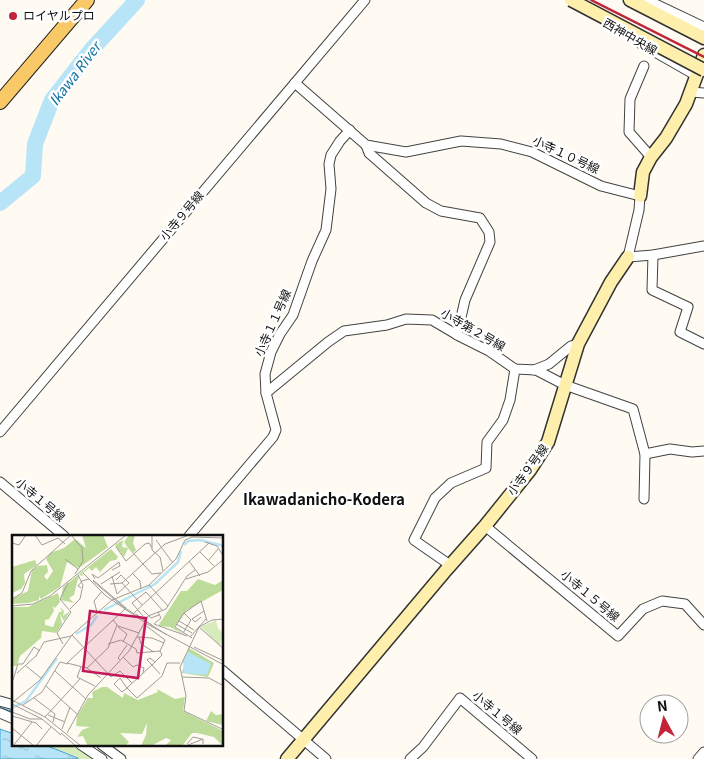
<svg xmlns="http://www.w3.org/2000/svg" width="704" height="759" font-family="Georgia,'Noto Sans JP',serif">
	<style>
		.grass { fill: #d8ebbb }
		.water { fill: url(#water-ripples); stroke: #3da1cf }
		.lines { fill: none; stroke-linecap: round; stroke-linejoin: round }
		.stream { stroke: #3da1cf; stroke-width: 2.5 }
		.river { stroke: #b7e4f7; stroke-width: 16 }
		.street-casing { stroke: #434343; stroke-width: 11 }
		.secondary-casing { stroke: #323232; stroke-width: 15 }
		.primary-casing { stroke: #212121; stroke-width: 16 }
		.street { stroke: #fff; stroke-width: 9 }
		.secondary { stroke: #ffefad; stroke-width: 12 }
		.primary { stroke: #f9c968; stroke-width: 14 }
		.rail { stroke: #c2253a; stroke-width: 2.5 }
		.secondary-bridge-casing { stroke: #323232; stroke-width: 15; stroke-linecap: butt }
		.secondary-bridge { stroke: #ffefad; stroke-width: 12 }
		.poi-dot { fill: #c2253a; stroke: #fff; stroke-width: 2 }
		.labels { text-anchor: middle; stroke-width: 5; stroke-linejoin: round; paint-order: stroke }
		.poi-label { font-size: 12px; fill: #101010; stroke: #fff; text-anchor: start }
		.street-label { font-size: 12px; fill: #101010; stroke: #fff }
		.water-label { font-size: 14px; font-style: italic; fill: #1673a4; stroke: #fff }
		.quarter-label { font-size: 15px; font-weight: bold; fill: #101010; stroke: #fff }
		.inset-river { fill: none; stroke: #b7e4f7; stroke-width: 2.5 }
		.inset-road { fill: none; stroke: #9f9d98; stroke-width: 1 }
		.view { fill: #c2185b; fill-opacity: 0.15; stroke: #c2185b; stroke-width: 2.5 }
		.inset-edge { fill: none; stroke: #101010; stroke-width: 2.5 }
	</style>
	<defs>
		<pattern id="water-ripples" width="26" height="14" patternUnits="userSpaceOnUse" patternTransform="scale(1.25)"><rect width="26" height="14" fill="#b7e4f7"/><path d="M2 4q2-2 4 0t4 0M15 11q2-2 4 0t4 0" fill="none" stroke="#9cc3d3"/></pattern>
	</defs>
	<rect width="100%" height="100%" fill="#fffbf2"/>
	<!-- grass -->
	<polygon class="grass" points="45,745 71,745 94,759 78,759 78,757"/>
	<!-- water -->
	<polygon class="water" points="0,729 14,734 14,745 45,745 78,758 78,759 0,759"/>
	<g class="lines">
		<!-- stream -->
		<polyline class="stream" points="0,708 14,713"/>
		<!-- river -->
		<polyline class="river" points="0,203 33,176 35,144 52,100 92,49 137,0"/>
		<defs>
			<g id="street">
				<polyline points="647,0 704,27"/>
				<polyline points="641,44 697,76"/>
				<polyline points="644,66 630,99 629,132 651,157"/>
				<polyline points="295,83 366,145 406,152 461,141 501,144 532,152 601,186 640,196 639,210 628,257 653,255 704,246"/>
				<polyline points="691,92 704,93"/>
				<polyline points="366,145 369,153 426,203 441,211 480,218 489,232 490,242 465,300 457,335"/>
				<polyline points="653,255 652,290 688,307 680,332 704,344"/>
				<polyline points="534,370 549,364 571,346 578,344"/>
				<polyline points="266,393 328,342 344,331 387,325 406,319 432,320 459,336 489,351 515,369 536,370 565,385 633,409 645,454 644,499"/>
				<polyline points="0,432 365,0"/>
				<polyline points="645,454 670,449 692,452 704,451"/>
				<polyline points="0,482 64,536"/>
				<polyline points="485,526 618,636 643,609 662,601 685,604 704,625"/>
				<polyline points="189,536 273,437 276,430 266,393 265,374 271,352 280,334 293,315 312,261 326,230 331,189 329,164 331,155 340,141 350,130"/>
				<polyline points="450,565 414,540 435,498 451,483 486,468 487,442 503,420 510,400 515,369"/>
				<polyline points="222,670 326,759"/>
				<polyline points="0,701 14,705"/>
				<polyline points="0,713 14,719"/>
				<polyline points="81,745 102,759"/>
				<polyline points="102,745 121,759"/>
				<polyline points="410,759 423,747 460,698 532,759"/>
				<polyline points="698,759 704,752"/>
			</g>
			<g id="secondary">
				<polyline points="630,0 704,38"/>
				<polyline points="640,196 643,172 651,157 666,138 686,104 704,55"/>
				<polyline points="287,759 447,569 485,526 530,470 548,442 578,344 611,282 628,257"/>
			</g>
			<polyline id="primary" points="0,102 87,0"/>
		</defs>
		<!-- street casing -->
		<use href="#street" class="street-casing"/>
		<!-- secondary casing -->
		<use href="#secondary" class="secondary-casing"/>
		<!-- primary casing -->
		<use href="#primary" class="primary-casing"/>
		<!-- street -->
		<use href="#street" class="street"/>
		<!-- secondary -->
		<use href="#secondary" class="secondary"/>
		<!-- primary -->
		<use href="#primary" class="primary"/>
		<!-- rail -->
		<polyline class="rail" points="591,0 704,57"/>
		<defs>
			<polyline id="secondary-bridge" points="571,0 704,70"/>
		</defs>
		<!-- secondary-bridge casing -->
		<use href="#secondary-bridge" class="secondary-bridge-casing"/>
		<!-- secondary-bridge -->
		<use href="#secondary-bridge" class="secondary-bridge"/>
	</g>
	<!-- markers -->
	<circle class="poi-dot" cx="13" cy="16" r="5"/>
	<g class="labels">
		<!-- poi labels -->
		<g class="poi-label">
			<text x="23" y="20">ロイヤルプロ</text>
		</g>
		<!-- street labels -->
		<g class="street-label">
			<text transform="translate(630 37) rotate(30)" y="4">西神中央線</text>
			<text transform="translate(566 155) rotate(25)" y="4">小寺１０号線</text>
			<text transform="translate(182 216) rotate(-50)" y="4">小寺９号線</text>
			<text transform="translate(273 323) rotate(-66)" y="4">小寺１１号線</text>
			<text transform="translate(473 330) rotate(30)" y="4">小寺第２号線</text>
			<text transform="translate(528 470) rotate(-54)" y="4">小寺９号線</text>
			<text transform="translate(40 500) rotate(40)" y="4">小寺１号線</text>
			<text transform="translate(590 596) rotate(40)" y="4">小寺１５号線</text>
			<text transform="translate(497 713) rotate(40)" y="4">小寺１号線</text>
		</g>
		<!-- water labels -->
		<g class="water-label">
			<text transform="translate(75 74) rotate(-53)" y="5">Ikawa River</text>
		</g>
		<!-- quarter labels -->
		<g class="quarter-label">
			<text x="324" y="505">Ikawadanicho-Kodera</text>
		</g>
	</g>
	<!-- overview -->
	<g transform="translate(12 535)">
		<rect width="211" height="211" fill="#fffbf2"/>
		<path d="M70,0H91L96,12L67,33L55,27L48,52L29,64L27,61V65L16,68L0,69V64L16,56L20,35L26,31L35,30L36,37L32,41L35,45L41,36L34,24L38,18L52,13L63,4L74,13ZM117,0H123L121,8L124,15L121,19L116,13L112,22L103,10L111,5L110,12L116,13L112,7ZM99,14L106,22L104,25L98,26L88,37L84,32L80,36L77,33L70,39L71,41L67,40L62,60L57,63L62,68L49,65L51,52ZM23,25L25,30L12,39L13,48L9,54L0,58V32ZM186,44L203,50L211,45V55L175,75L162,92L174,101L158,92L146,91L169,56H175ZM46,58L48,67L43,73L41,71L42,76L37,84L33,85V90L41,92L47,77H50L48,72L52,76L51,81L58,76L52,86L48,79L50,89L44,98L30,96L29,103L8,121L5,131H0V72H16ZM177,113L202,128L196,142L170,138ZM90,152H95L111,163L112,158L126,165L146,157L145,154L163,164L173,162L171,176L211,196V211L202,202L185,198H180L170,211H153L159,205L154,203L139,211H129L134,200L135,188L130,199L108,198L117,207L113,211H76L71,201L65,202L70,195L78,192L64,191L65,181L76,163H81L80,157ZM199,176L204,180L211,179V190L194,186Z" fill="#bddc9a"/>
		<path d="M204,85L206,93L211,98L208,111L189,92Z" fill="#d8ebbb"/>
		<path d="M176,117L199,129L195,140L172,138L171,126Z" fill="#b7e4f7"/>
		<path class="inset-river" d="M172,10L176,6L188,5L212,11M92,75L143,49L166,27L169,16M64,99L79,90L85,81M0,173L14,166L45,123"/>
		<path class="inset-road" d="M23,0L30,10L46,3L53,9M59,0L70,13L71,26L63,39M140,0V15L148,22L151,36M144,5L161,28M193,7L205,11L212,22M0,8L7,10L14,0M104,12L114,26M188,17L202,31M122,19L140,39L149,38M53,24L66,34M114,26L133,9L137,8L140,13M177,26L188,41M196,26L206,14M71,38L94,61L135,89L212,130M120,38L128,46L129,54M100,41L105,59L117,48L109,40L104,45M83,44L80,39L86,43L107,27L108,31L100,35M174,44L196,37L212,24M81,45L114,73M81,46L110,71L155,100M110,48L153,9L177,0M89,49L108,37M98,49L110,48L130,70M137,50L156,71M69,53L66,51L70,46L77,44M0,64L10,58L19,36L59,0M0,71L21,69L38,61L114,0M58,74L68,64L71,50L66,40M131,75L139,83L147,80M85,77L82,66L90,56M146,77L149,83L142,89L175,101M122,78L197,8M124,79L141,91M131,81L120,68L134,57L151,76M189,82L183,87L180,84L192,76M212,84L200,85L187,92L168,132L174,161L172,176L212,195M101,85L106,91L127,98M167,86L182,95M164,89L180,98M133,90L153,105L148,116M106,92L115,99L111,107M187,92L212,114M171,98L179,85L172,78M60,100L99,142L108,136L120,148M125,102L140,103L152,108M127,102L129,109L142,117M178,102L194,84M180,103L163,92L172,78L189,66L195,86M51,109L45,98L59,77L48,64L56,48M96,109L109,105L124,114L125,118M182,112L212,126M125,118L148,116L150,120L140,130L135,125L138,123L143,127M111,122L121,132L125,130L132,133L131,138M108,125L106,123L115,110M14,131L29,143M69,132L65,142L83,151M75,133L96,113L105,90M43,136L74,164M5,138L24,121L32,107L59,101M148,139L140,130L115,153L125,163L150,141L155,128H168M170,142L197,143L212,151M89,143L75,133L55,128L113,74M108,143L115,153L110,157L102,149ZM0,148L6,129H11L22,112L28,116M34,151L65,179M22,163L43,179L41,187M0,165L33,182L69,211M1,167L28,145L60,100L100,65L137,50L164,24L173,5L180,2L212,3M0,169L30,184L49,200M11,170L30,157L48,127L56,129M0,177L18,184H30M36,180L53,187M0,181L24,188L30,194M33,182L68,144M0,193L22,211M50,194L58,172M49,198L64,211M55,198L76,160L117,116L136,81L154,74L175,41L183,35M175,209L181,202L190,204M176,210L191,204V209M1,211L20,187M24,211L39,192"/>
		<path class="view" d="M78,76L134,83L126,143L71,136Z"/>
		<rect width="211" height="211" class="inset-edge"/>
	</g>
	<!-- north arrow -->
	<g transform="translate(664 719) rotate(353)"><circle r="24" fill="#ffffff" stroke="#9f9f9f"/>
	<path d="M0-4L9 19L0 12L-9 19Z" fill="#c2253a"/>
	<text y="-8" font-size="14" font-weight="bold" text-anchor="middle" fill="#101010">N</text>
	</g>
</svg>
